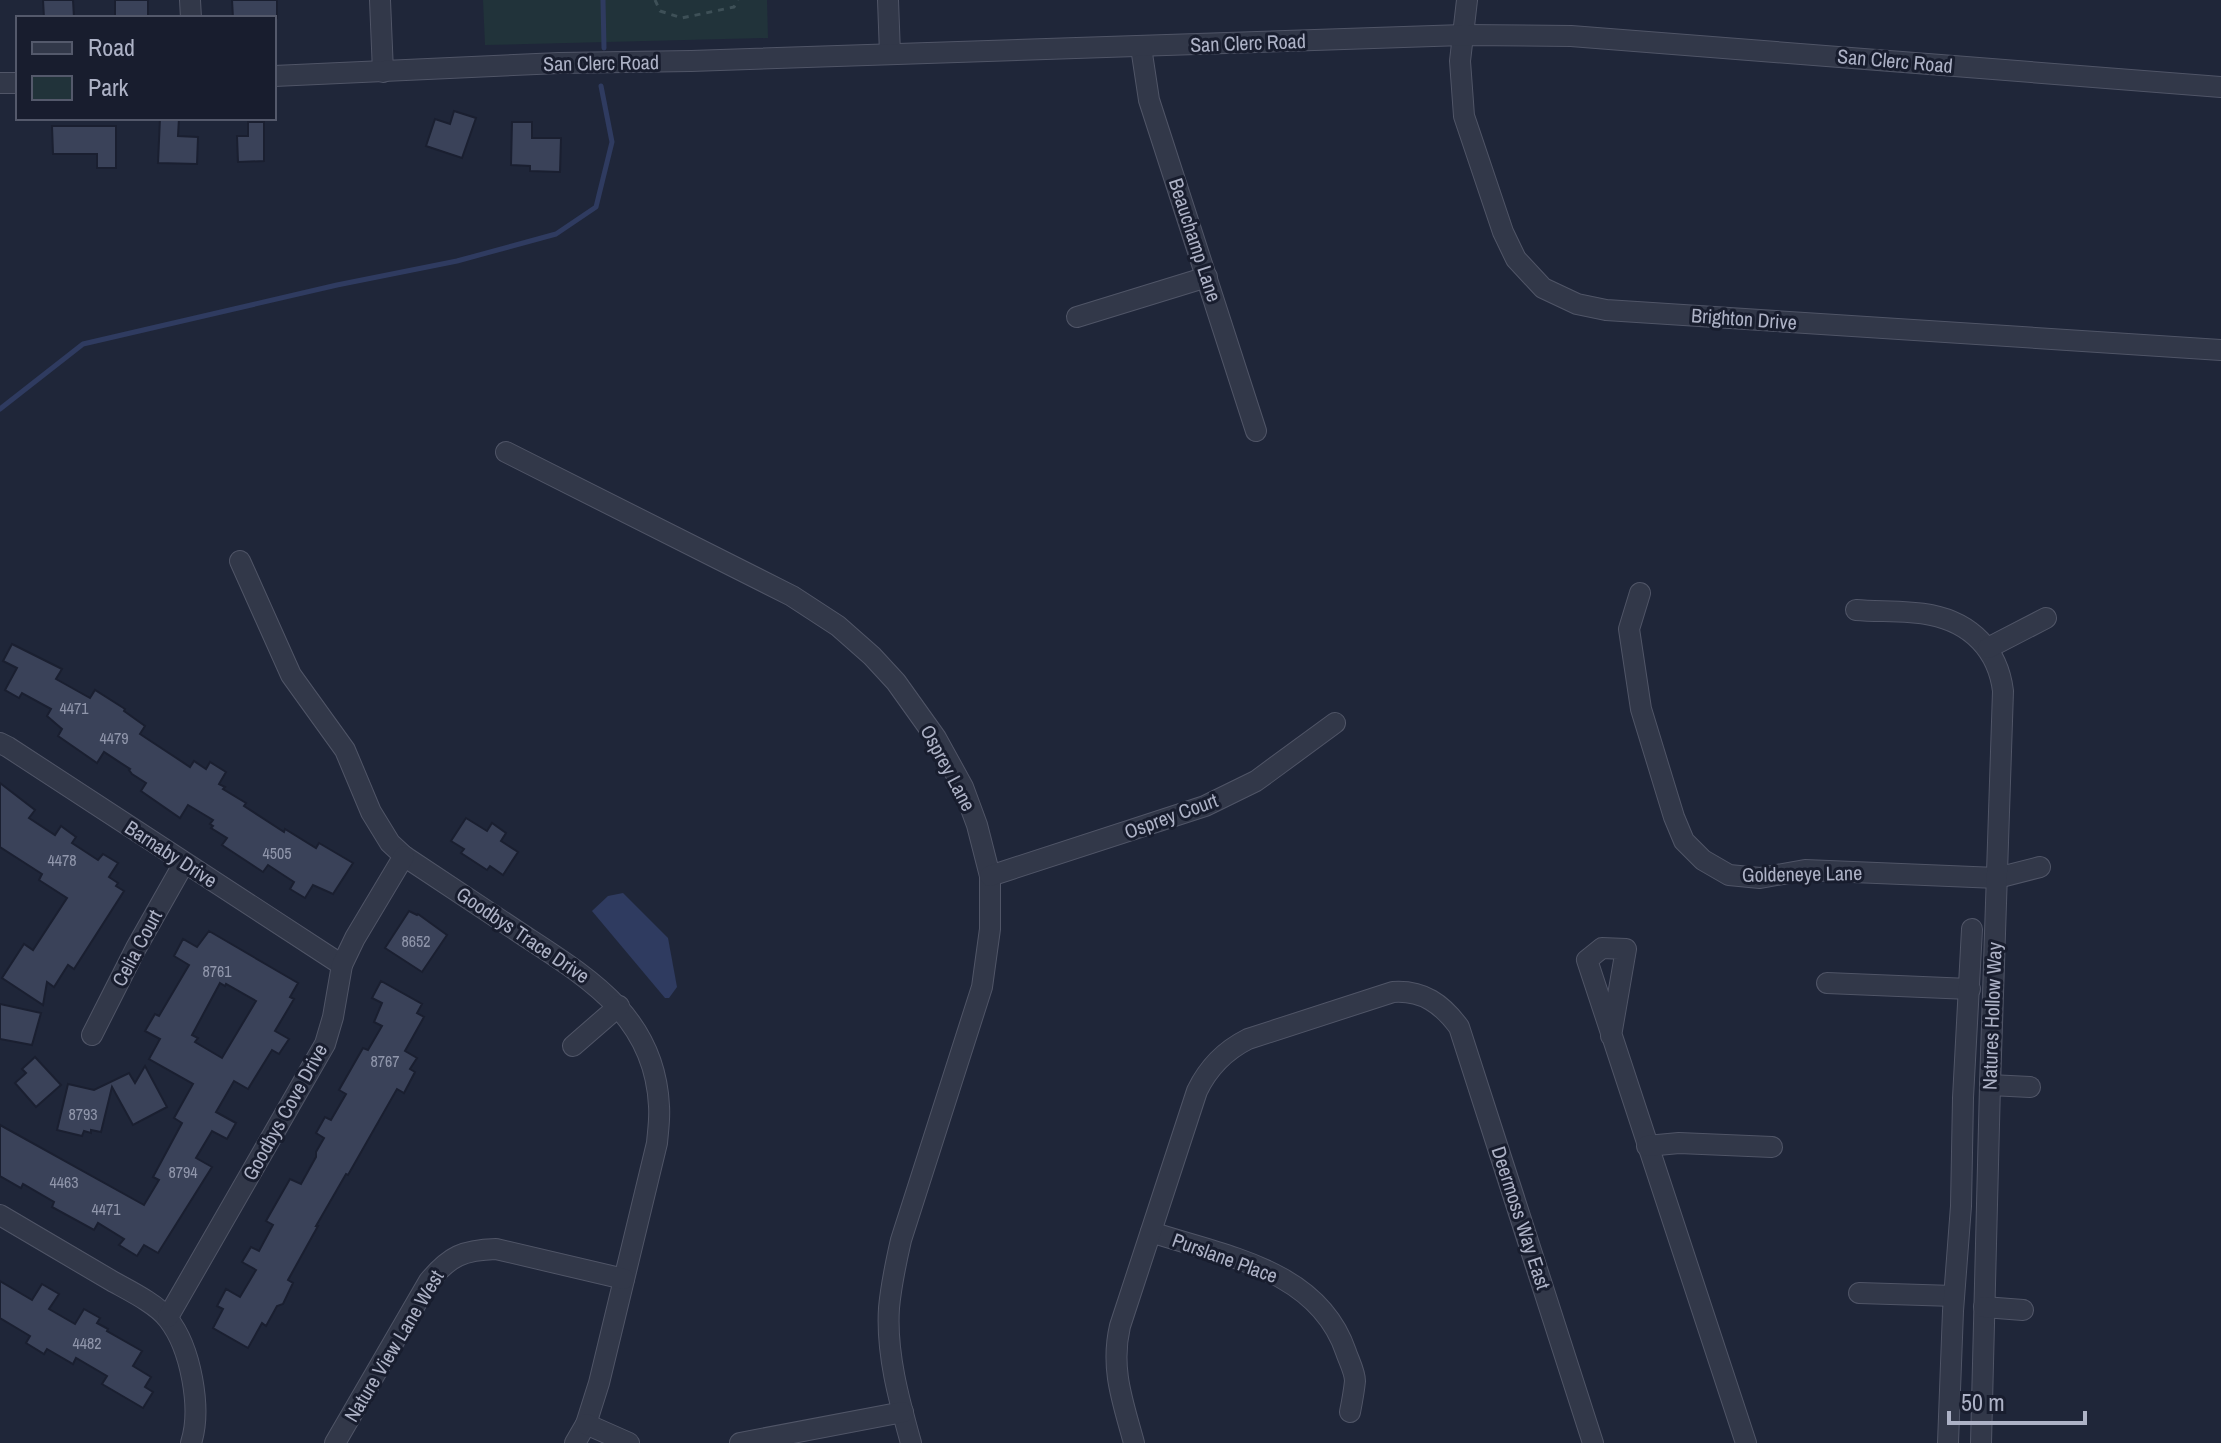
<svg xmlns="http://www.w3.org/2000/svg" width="2221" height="1443" font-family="'Archivo Narrow',sans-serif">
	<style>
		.green { fill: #21333a }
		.water { fill: #2f3b60 }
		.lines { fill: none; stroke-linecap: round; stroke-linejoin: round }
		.stream { stroke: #2f3b60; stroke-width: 5 }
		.building { fill: #3a4259; stroke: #1a1f30; stroke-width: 2; fill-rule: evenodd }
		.minor-casing { stroke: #505567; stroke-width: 22 }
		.path { stroke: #3e5057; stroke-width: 3; stroke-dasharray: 6 6; stroke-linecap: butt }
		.minor { stroke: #323849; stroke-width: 20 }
		.labels { text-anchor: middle; stroke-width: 6; stroke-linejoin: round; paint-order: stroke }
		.number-label { font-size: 16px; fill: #9096ab }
		.street-label { font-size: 20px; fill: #adb2c6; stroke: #181d2e }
	</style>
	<rect width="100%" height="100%" fill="#1f2639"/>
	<!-- green -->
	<polygon class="green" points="483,0 767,0 768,38 485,45"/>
	<!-- water -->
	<polygon class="water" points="623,893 668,938 677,987 669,998 665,998 592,911 608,896"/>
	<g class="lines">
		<!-- stream -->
		<g class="stream">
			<polyline points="603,0 604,48"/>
			<polyline points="0,409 83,344 337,285 457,261 556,234 596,207 612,142 601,86"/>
		</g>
	</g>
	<!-- building -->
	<g class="building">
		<polygon points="43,0 73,0 74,18 44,18"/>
		<rect x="115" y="0" width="33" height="18"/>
		<polygon points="232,0 277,0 277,18 233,18"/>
		<polygon points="454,111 476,118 462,158 426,146 435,119 450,124"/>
		<polygon points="160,118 179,118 178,136 198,137 197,164 158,163"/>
		<polygon points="248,122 264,122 264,161 238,162 237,136 248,136"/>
		<polygon points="512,122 532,122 532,138 561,138 560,172 530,171 530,166 511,165"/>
		<polygon points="52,126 116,126 116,168 97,168 97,154 53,154"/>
		<polygon points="12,644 62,669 56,679 90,698 95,690 125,709 124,711 145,726 140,734 190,767 194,761 206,769 210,762 226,772 219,784 225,787 223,789 246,803 244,806 284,832 285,829 316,848 319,843 353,863 333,894 313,885 305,898 290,889 294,882 268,865 263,872 222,845 227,838 211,828 213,826 210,824 213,820 188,805 180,818 141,791 146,783 132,774 129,770 130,769 104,752 97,763 58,736 62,729 47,716 51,709 22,693 19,698 5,690 17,668 3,661"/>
		<polygon points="0,783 35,810 29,818 55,835 61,826 76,837 72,843 98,860 103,854 118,863 109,877 118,883 116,886 124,891 74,969 68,965 54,987 47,982 43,1005 2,978 24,944 33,950 67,898 39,880 42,874 0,847"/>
		<polygon points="466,818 487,831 492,823 506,833 501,841 518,852 503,875 490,866 487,870 461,853 464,849 451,841"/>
		<polygon points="409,911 417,915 418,914 447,935 422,972 385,948"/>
		<path d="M209,931L298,983L290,997L294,999L275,1031L289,1039L279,1054L272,1050L248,1089L234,1081L216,1112L236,1123L227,1139L212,1131L196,1158L212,1167L158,1253L144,1245L137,1256L119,1245L124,1239L98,1223L94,1230L52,1207L54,1202L23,1184L21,1188L0,1176V1125L144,1205L159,1180L153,1177L182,1123L174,1118L193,1084L149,1059L160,1039L145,1031L155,1014L159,1016L189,965L174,956L183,939L197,947ZM220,983L225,986L226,984L256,1001L222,1058L195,1042L198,1038L192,1035Z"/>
		<polygon points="381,981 422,1004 417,1013 424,1017 405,1051 417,1058 410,1069 415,1072 404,1093 397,1089 348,1175 346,1174 316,1226 318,1226 288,1280 293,1283 283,1304 277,1306 266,1326 262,1323 248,1348 213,1328 223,1309 217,1306 226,1289 240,1297 256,1270 242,1262 251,1247 259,1251 273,1225 266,1221 290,1179 301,1184 316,1157 316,1152 324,1138 316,1133 325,1117 331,1120 346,1094 339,1090 363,1048 368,1050 382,1026 374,1022 382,1003 372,998"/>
		<polygon points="0,1004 41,1013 32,1045 0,1039"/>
		<polygon points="35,1057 61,1085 36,1107 15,1083 26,1073 22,1069"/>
		<polygon points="145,1066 167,1107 133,1125 112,1087 101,1132 91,1130 91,1133 84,1131 82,1136 57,1130 68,1084 94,1090 129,1073 135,1083"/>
		<polygon points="0,1281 32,1300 42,1284 59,1294 49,1309 75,1324 84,1309 100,1318 97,1323 108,1329 107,1331 142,1351 133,1366 151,1377 145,1387 153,1392 143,1408 102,1384 107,1376 76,1358 73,1364 47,1349 44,1354 26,1343 30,1336 0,1318"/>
	</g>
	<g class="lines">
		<defs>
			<g id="minor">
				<polyline points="190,0 191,18"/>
				<polyline points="380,0 383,72"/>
				<polyline points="888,0 890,54"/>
				<polyline points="1467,0 1460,61 1464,116 1503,232 1516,259 1543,288 1577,304 1606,310 2221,350"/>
				<polyline points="1141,47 1149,100 1256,431"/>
				<polyline points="274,76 559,63 691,61 1463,35 1571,36 2221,87"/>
				<polyline points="0,83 18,83"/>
				<polyline points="1077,317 1207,277"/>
				<path d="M506,452L792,596L838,626L872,656L896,682L936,738L963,787L977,825L990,876V929L982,987L901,1240C896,1262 891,1285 889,1308C886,1353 899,1400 911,1443"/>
				<path d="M240,561L291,675L345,750L371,812L390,843L404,856C444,883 485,910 526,937C592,980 655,1019 659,1106C660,1118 658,1131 657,1143L599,1383L586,1424L575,1443"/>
				<polyline points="1640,593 1629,629 1641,709 1674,817 1684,841 1703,860 1729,875 1760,878 1805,870 1997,878 2040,867"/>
				<path d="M1856,610C1880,612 1907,610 1931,615C1971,623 1998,650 2003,691L1990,1085L1981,1443"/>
				<polyline points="1988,648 2046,618"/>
				<polyline points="0,743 8,747 342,965"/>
				<polyline points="990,876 1205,806 1256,781 1335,723"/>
				<polyline points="1827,983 1970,989"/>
				<polyline points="92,1035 136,948 184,863"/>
				<path d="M1611,1036L1626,949L1602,948L1587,960C1639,1121 1692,1282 1746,1443"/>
				<polyline points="573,1046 619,1006"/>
				<polyline points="1990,1085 2030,1087"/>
				<polyline points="1647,1146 1679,1143 1772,1147"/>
				<path d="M0,1215C37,1237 75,1259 112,1281C128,1290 157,1304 168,1319C191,1348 202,1409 191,1443"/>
				<path d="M1151,1232C1224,1256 1318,1269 1346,1352C1349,1361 1355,1372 1355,1381C1354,1391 1352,1402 1350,1412"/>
				<polyline points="1859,1293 1954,1296"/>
				<polyline points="1984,1307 2023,1310"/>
				<polyline points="168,1317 325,1044 333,1017 342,965 355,938 404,856"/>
				<polyline points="586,1424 629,1443"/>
				<path d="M335,1443L429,1281C450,1256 463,1250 496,1249L624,1279"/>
				<polyline points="740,1443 903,1412"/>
				<path d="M1134,1443C1123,1402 1110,1369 1120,1326L1197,1091C1208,1068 1224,1051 1248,1039L1393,992C1423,990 1442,1004 1459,1027L1593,1443"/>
				<polyline points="1948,1443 1953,1311 1961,1206 1963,1098 1972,929"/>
			</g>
		</defs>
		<!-- minor casing -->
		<use href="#minor" class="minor-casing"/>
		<!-- path -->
		<polyline class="path" points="655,0 660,11 682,18 734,7 738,0"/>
		<!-- minor -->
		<use href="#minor" class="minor"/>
	</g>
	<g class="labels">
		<!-- number labels -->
		<g class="number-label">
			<text x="74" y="714">4471</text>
			<text x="114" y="744">4479</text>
			<text x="277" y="859">4505</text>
			<text x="62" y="866">4478</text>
			<text x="416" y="947">8652</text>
			<text x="217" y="977">8761</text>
			<text x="385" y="1067">8767</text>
			<text x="83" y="1120">8793</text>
			<text x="183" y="1178">8794</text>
			<text x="64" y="1188">4463</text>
			<text x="106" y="1215">4471</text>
			<text x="87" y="1349">4482</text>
		</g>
		<!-- street labels -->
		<g class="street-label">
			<text transform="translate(1248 43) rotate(-2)" y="7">San Clerc Road</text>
			<text transform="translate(1895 61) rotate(5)" y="7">San Clerc Road</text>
			<text transform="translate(601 63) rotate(-1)" y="7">San Clerc Road</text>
			<text transform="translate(1195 240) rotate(72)" y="7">Beauchamp Lane</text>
			<text transform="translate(1744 319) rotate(4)" y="7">Brighton Drive</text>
			<text transform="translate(948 768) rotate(62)" y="7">Osprey Lane</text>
			<text transform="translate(1171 816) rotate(-20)" y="7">Osprey Court</text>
			<text transform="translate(171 854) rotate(33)" y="7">Barnaby Drive</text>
			<text transform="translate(1802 874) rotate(-1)" y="7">Goldeneye Lane</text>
			<text transform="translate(523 935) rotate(34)" y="7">Goodbys Trace Drive</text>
			<text transform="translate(137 948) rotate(-62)" y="7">Celia Court</text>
			<text transform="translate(1992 1016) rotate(-88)" y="7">Natures Hollow Way</text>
			<text transform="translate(285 1112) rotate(-61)" y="7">Goodbys Cove Drive</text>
			<text transform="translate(1521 1218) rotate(72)" y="7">Deermoss Way East</text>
			<text transform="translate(1225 1258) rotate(20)" y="7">Purslane Place</text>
			<text transform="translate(394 1346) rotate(-59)" y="7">Nature View Lane West</text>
		</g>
	</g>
	<!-- legend -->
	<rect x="16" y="16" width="260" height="104" fill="#181d2e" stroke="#54596b" stroke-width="2"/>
	<rect x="32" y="42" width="40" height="12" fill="#323849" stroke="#54596b" stroke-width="2"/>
	<text x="88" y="56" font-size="24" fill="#adb2c6">Road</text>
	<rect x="32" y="76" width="40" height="24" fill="#21333a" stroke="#54596b" stroke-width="2"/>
	<text x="88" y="96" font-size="24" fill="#adb2c6">Park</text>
	<!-- scale -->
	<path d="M1949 1411v12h136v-12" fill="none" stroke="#adb2c6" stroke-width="4"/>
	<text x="1961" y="1411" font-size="24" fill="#adb2c6" stroke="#181d2e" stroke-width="6" paint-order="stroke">50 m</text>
</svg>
